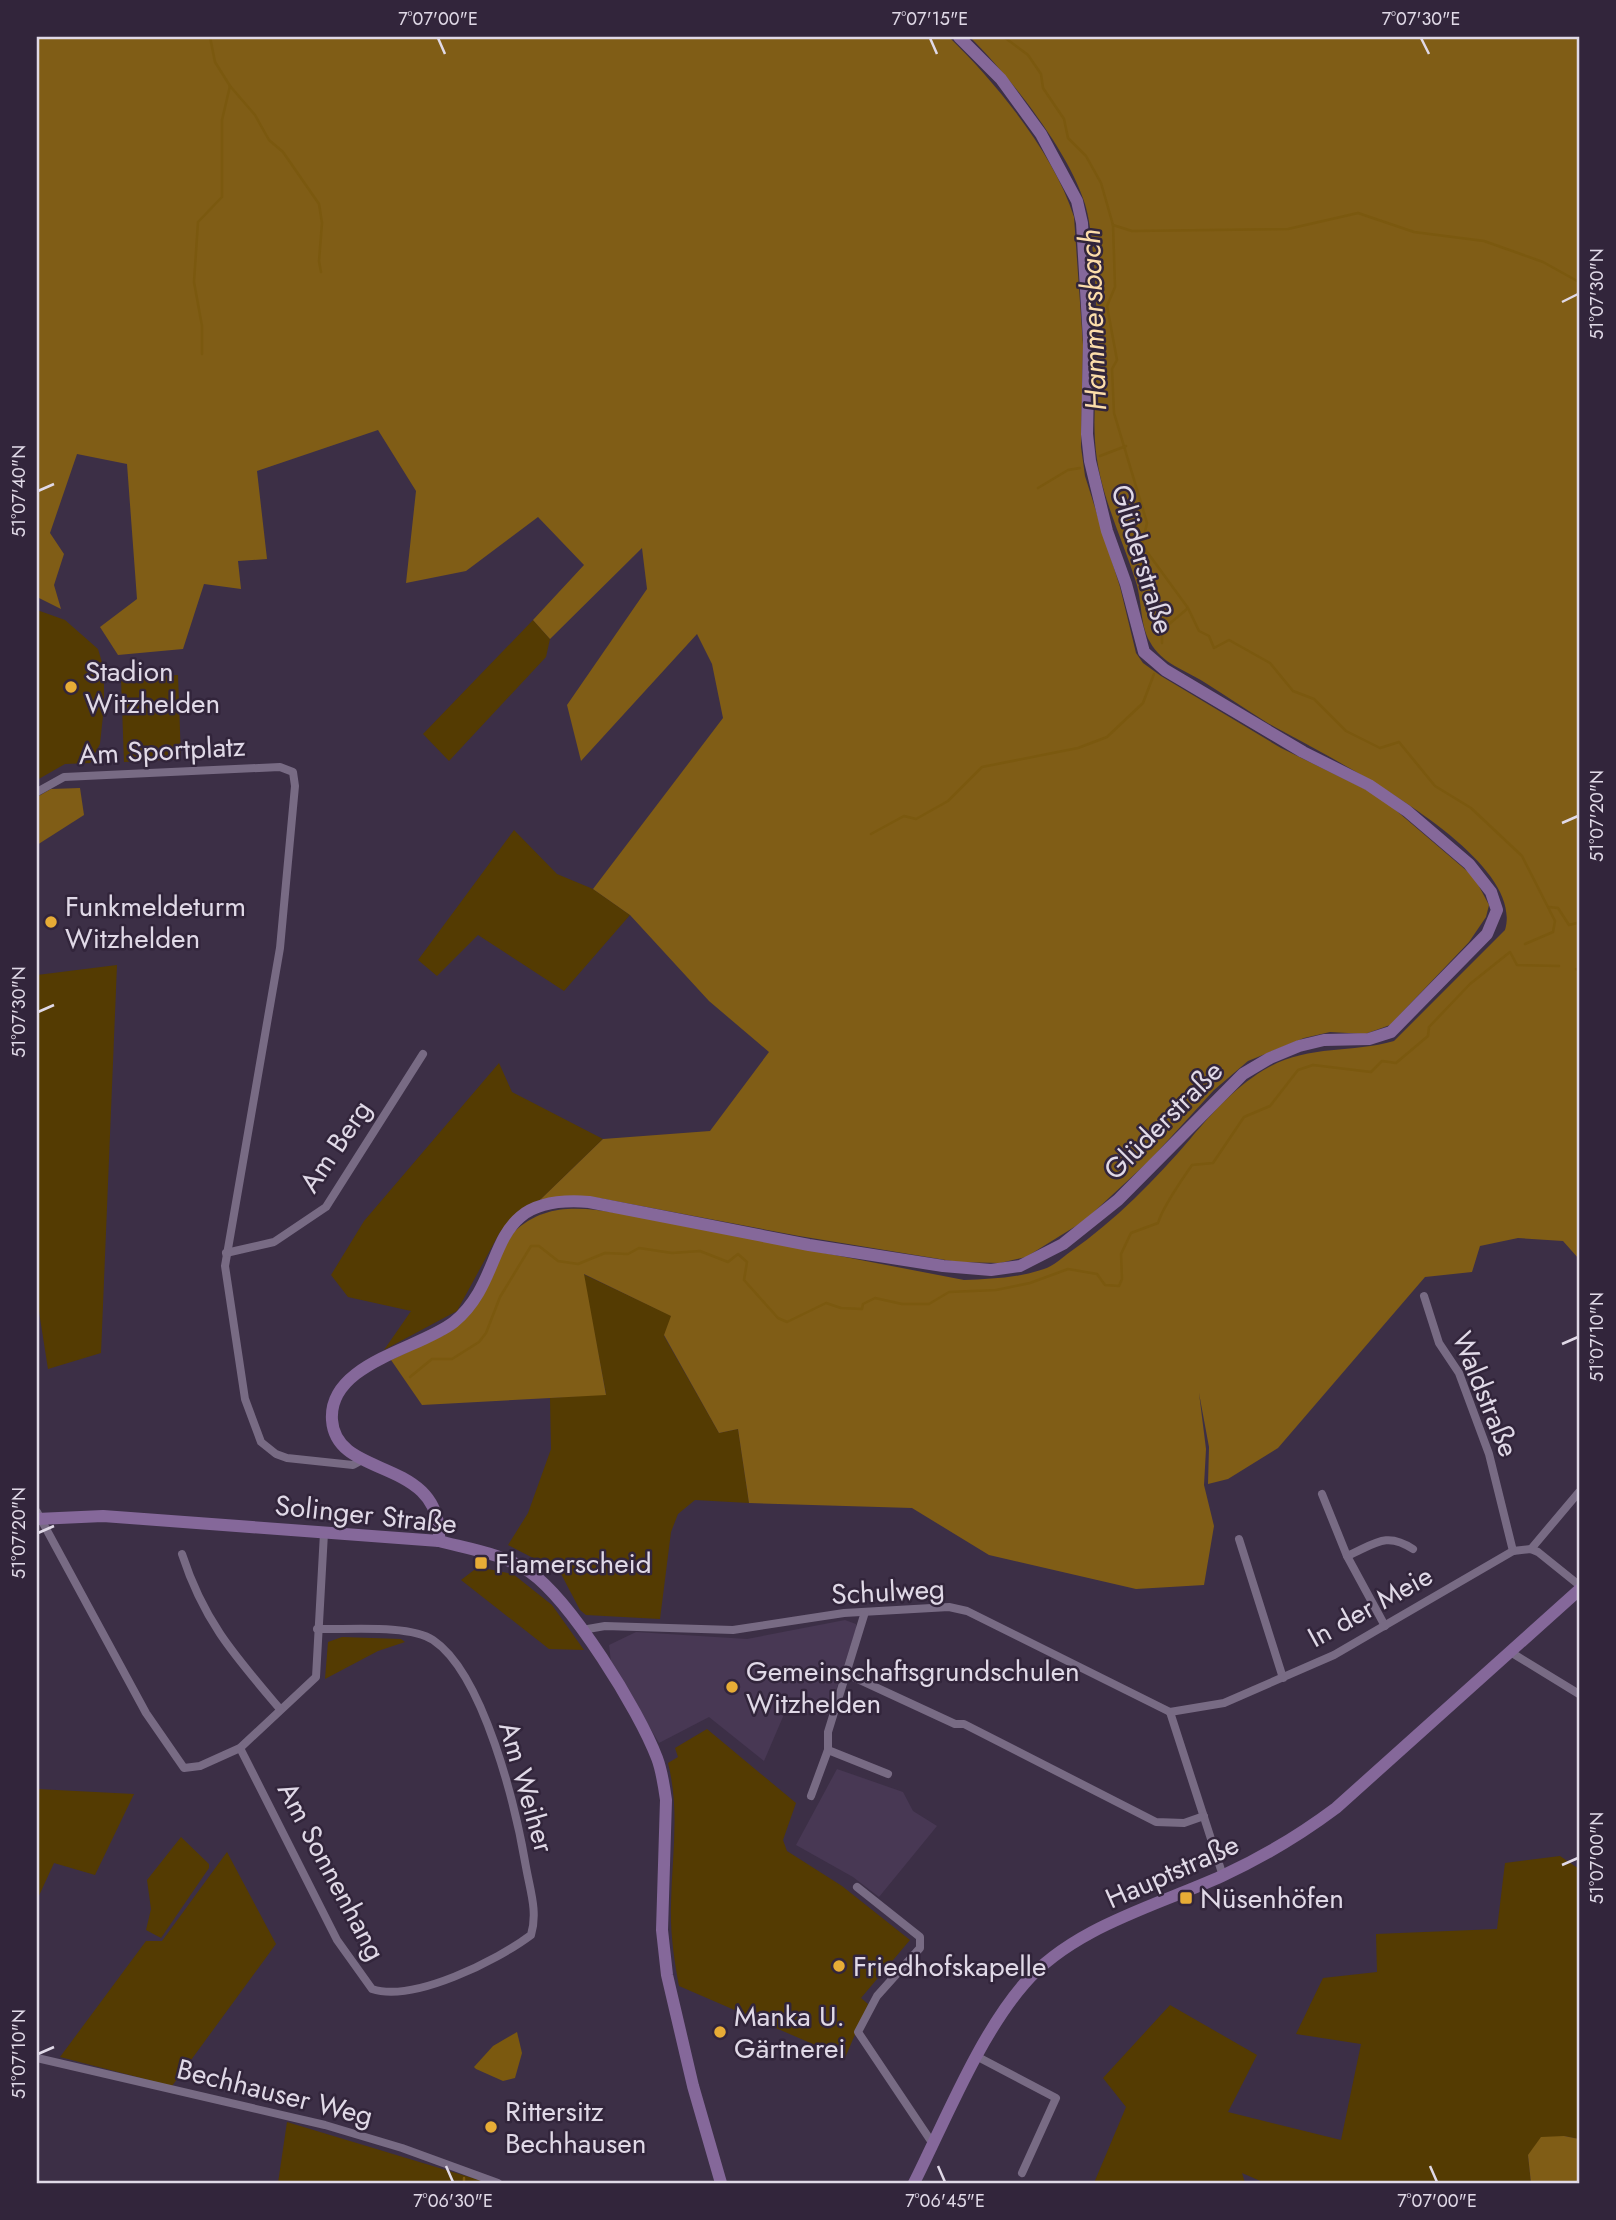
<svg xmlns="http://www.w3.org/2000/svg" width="1616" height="2220" font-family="Jost,sans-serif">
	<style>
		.built { fill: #483854 }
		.green { fill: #543b02 }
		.forest { fill: #805d16 }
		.water { fill: #7b590f }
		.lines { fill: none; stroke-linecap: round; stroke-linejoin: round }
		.stream { stroke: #7b590f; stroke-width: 2.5 }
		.street { stroke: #786b84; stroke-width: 8 }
		.secondary { stroke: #85689a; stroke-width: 12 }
		.ticks { fill: none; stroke: #e0d9e7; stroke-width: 2.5 }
		.poi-dot { fill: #e7ac36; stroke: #32253b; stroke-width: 2.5 }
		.labels { text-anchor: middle; stroke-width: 5; stroke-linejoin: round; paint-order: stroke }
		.street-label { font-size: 28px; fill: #e0d9e7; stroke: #32253b }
		.poi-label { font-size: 28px; fill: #e0d9e7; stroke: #32253b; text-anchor: start }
		.water-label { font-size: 30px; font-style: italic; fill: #fcddaa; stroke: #32253b }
		.neatline { fill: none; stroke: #e0d9e7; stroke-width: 2.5 }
		.ticks-label { font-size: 18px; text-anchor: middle; fill: #e0d9e7 }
	</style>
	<rect width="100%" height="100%" fill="#3c2f46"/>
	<!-- built -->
	<g class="built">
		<polygon points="845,1620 856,1624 856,1629 828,1715 785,1712 764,1761 709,1717 659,1743 611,1662 609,1645 636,1632 747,1639"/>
		<polygon points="837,1769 903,1792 913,1811 937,1826 879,1897 853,1877 796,1845"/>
	</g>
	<!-- green -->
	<g class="green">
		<polygon points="37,610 65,620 98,649 104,669 104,706 100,744 90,763 65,764 37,780"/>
		<polygon points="533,620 550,639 546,657 449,761 423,734"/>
		<polygon points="178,675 181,759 124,762 121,678"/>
		<polygon points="514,830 557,874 593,889 630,915 564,991 478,935 437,976 418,960"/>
		<polygon points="117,965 101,1353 48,1369 37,1299 37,975"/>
		<polygon points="499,1063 512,1092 603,1139 540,1200 524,1209 500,1232 457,1311 384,1350 411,1311 348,1297 331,1275 364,1221"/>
		<polygon points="583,1274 672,1316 664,1336 719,1433 738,1429 749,1503 695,1500 678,1514 671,1532 660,1619 586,1615 580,1610 560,1572 508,1545 528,1513 551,1449 550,1398 606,1394"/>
		<polygon points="478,1567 513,1574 552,1605 584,1650 549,1649 461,1580"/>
		<polygon points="342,1637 401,1639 405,1642 378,1651 325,1679 328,1642"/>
		<path d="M707,1729L796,1803L783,1840L787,1851L842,1886L910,1940L861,1998L868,2004L845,2058L679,1986C674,1959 670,1932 671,1904C672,1856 680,1810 668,1763L678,1757L675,1748Z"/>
		<polygon points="37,1789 134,1794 95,1875 54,1863 37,1900"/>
		<polygon points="181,1837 209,1864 209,1868 161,1938 146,1930 151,1909 147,1880"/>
		<polygon points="227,1852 276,1944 172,2086 60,2057 146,1941 162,1941"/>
		<polygon points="1560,1856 1579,1869 1579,2139 1564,2136 1528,2155 1531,2183 1265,2183 1242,2173 1245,2183 1094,2183 1126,2107 1103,2078 1170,2005 1257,2055 1228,2112 1341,2140 1361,2044 1296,2034 1323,1978 1377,1972 1376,1934 1497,1929 1505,1863"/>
		<polygon points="287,2122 489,2183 278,2183"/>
	</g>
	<!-- forest -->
	<g class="forest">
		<path d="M37,37H949C996,83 1054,153 1074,217L1083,345L1081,447L1085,476L1120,587L1136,653L1143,663L1161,676L1281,748L1367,790L1392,807L1474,877L1489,905L1486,917L1469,942L1390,1025L1365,1034L1330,1032L1304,1038L1248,1061L1214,1090L1150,1160L1084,1221L1026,1257L1000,1263L958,1262L799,1236L599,1198L565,1196L540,1200L603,1139L710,1131L769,1052L709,1001L630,915L593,889L723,718L712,664L697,634L581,761L567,705L647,589L642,548L550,639L533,620L584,565L538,517L466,571L406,583L416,491L378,430L257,471L267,559L238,561L241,589L204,584L183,649L118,655L100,627L137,599L127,464L77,454L50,533L64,554L54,585L61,609L37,597Z"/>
		<path d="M970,37H1579V1259L1563,1241L1518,1238L1480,1246L1472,1272L1425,1277L1278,1448L1228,1479L1208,1484L1209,1447L1199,1393L1206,1449L1204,1485L1214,1526L1204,1585L1136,1589L989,1555L912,1508L749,1503L738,1429L719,1433L664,1335L671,1316L584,1274L606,1395L422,1405L391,1360L444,1335L514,1232C544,1203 580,1207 618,1213L964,1280C991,1279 1018,1278 1044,1269C1053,1266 1062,1258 1070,1252C1116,1220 1155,1180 1191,1138C1213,1112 1238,1084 1269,1067C1309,1045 1352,1053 1394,1041L1505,930C1528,853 1322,754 1266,722C1245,709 1225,695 1204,682C1185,670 1162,664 1150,642C1140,625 1142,601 1136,582C1121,535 1098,491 1095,441C1093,411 1097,381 1097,351C1097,315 1095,236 1085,204C1068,150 1010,77 970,37Z"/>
		<polygon points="80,788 84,815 37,845 37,797 51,789"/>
		<polygon points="1564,2136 1579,2139 1579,2183 1531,2183 1528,2155 1541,2137"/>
	</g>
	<!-- water -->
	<polygon class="water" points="517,2032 522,2053 515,2078 503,2081 476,2069 474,2067 493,2046"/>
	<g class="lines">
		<!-- stream -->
		<g class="stream">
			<polyline points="1004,37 1028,55 1041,74 1043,88 1064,119 1068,138 1086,156 1101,183 1113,225 1115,287 1107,306 1117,360 1112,369 1114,413 1147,523 1142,545 1188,608 1199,631 1209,636 1214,648 1229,640 1270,663 1293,691 1314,699 1346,731 1380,748 1399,742 1435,786 1471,808 1522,856 1555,921 1553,932 1525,944"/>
			<polyline points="230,86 255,115 269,140 283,152 319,204 322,223 319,261 321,272"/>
			<polyline points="1113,225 1132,231 1288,229 1358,213 1414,232 1484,241 1543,262 1579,282"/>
			<polyline points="202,354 202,326 194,282 198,222 222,197 222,120 230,86 215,62 210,37"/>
			<polyline points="1100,456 1126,446"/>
			<polyline points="1038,488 1068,470 1080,468"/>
			<polyline points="1162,643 1162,630 1187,609"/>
			<polyline points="871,834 904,816 916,819 948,801 982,767 1078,748 1107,737 1143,703 1154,674"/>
			<polyline points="1549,907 1558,908 1569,925 1577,923"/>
			<polyline points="1576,969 1579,971"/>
			<path d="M410,1377L432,1359H452L479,1342L486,1333L500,1297L531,1246H539L558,1261L578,1264L605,1253L628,1254L639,1248L672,1253L700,1251L728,1262L738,1254L747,1262L744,1280L778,1318L787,1322L826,1303L841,1308L862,1309L863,1304L875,1298L902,1304H929L949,1292L996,1290L1030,1283L1068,1269L1097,1274L1105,1285L1119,1286L1122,1279L1121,1254L1131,1233L1158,1223C1163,1206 1181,1181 1192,1165L1213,1163L1244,1117L1270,1106L1298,1070L1313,1065L1371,1072L1382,1061L1396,1063L1428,1036L1429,1027L1470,984L1510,952L1517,965L1559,966"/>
			<polyline points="464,2183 464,2178"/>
		</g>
		<!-- street -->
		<g class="street">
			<polyline points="37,792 64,777 280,767 293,772 295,786 280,948 225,1266 245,1399 261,1442 276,1454 287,1458 353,1465 364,1459"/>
			<polyline points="226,1253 274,1242 326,1207 423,1054"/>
			<polyline points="1424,1296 1439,1343 1459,1373 1489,1454 1513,1551"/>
			<polyline points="1322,1494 1347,1556"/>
			<polyline points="37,1512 146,1713 184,1768 200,1766 240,1748 316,1677 324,1533"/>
			<polyline points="1239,1539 1283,1678"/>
			<polyline points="1531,1549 1579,1492"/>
			<path d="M182,1554C204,1622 235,1656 280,1709"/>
			<path d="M1385,1626L1347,1556C1375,1544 1386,1531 1413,1549"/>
			<polyline points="582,1630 605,1626 733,1630 844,1613 949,1607 967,1611 1170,1712 1223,1876"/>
			<polyline points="1512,1653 1579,1694"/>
			<polyline points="847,1674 955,1724 964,1724 1156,1822 1184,1823 1204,1816"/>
			<polyline points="1170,1712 1224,1703 1334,1655 1513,1551 1531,1549 1538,1552 1579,1585"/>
			<path d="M240,1748L337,1940L372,1989C413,2003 498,1960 531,1935C538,1912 530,1890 526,1867C516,1808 484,1674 433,1640C410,1624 346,1630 317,1629"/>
			<polyline points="828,1750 888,1774"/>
			<polyline points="811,1796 828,1750 828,1732 865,1612"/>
			<polyline points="857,1887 920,1937 920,1948 877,1996 858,2032 933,2144"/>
			<polyline points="978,2057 1056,2098 1022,2173"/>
			<polyline points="37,2058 325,2125 402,2148 498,2183"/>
		</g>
		<!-- secondary -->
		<g class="secondary">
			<path d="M37,1519L103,1516L439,1541C470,1549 504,1554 530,1572C571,1601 639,1710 657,1758C662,1771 664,1786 666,1800L662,1930L667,1975L693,2086L721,2183"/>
			<path d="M439,1541C443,1455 336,1481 332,1420C328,1363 420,1349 454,1322C512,1274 480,1193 589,1202L809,1245L943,1266L991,1270L1020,1266L1063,1244L1118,1200L1243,1074L1270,1058L1299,1046L1324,1040L1369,1039L1391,1032L1487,934L1497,910L1491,892L1469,864L1407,811L1369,785L1303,752L1165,670L1144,652L1126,584L1107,531L1090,461L1087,434L1089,340L1082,223L1077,201L1041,134L1001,79L959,37"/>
			<path d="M914,2183C945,2121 979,2036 1024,1984C1073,1927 1156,1906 1222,1876C1263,1857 1300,1835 1336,1808L1579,1590"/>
		</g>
	</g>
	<!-- ticks -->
	<path class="ticks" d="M438,38L445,54M930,38L937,54M1421,38L1429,54M1562,302L1578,294M38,491L54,484M1562,823L1578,816M38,1012L54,1005M1562,1344L1578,1337M38,1533L54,1526M1562,1865L1578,1858M38,2054L54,2047M446,2166L453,2182M938,2166L945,2182M1430,2166L1437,2182"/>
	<!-- markers -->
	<g class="poi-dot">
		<circle cx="71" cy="687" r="7"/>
		<circle cx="51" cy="922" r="7"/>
		<rect x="474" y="1556" width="14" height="14" rx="3.5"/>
		<circle cx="732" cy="1687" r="7"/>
		<rect x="1179" y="1891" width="14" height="14" rx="3.5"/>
		<circle cx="839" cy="1966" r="7"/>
		<circle cx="720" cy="2032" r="7"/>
		<circle cx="491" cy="2127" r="7"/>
	</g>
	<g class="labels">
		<!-- street labels -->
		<g class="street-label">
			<text transform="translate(1143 559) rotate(73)" y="10">Glüderstraße</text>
			<text transform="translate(162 750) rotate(-3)" y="10">Am Sportplatz</text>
			<text transform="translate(1163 1120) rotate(-45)" y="10">Glüderstraße</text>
			<text transform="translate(335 1146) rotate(-56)" y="10">Am Berg</text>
			<text transform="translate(1486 1394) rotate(68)" y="10">Waldstraße</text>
			<text transform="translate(366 1514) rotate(6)" y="10">Solinger Straße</text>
			<text transform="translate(888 1591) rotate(-3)" y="10">Schulweg</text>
			<text transform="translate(1370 1606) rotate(-29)" y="10">In der Meie</text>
			<text transform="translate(527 1787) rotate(74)" y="10">Am Weiher</text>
			<text transform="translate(332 1871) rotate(62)" y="10">Am Sonnenhang</text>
			<text transform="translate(1172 1871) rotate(-24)" y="10">Hauptstraße</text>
			<text transform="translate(275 2092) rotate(14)" y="10">Bechhauser Weg</text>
		</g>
		<!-- poi labels -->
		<g class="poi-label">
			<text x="85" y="681">Stadion<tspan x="85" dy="32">Witzhelden</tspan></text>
			<text x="65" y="916">Funkmeldeturm<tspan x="65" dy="32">Witzhelden</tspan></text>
			<text x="495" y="1573">Flamerscheid</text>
			<text x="746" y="1681">Gemeinschaftsgrundschulen<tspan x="746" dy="32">Witzhelden</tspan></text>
			<text x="1200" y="1908">Nüsenhöfen</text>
			<text x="853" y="1976">Friedhofskapelle</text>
			<text x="734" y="2026">Manka U.<tspan x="734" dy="32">Gärtnerei</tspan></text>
			<text x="505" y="2121">Rittersitz<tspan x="505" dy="32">Bechhausen</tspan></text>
		</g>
		<!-- water labels -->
		<g class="water-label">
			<text transform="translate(1093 320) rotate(-92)" y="10">Hammersbach</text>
		</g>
	</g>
	<!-- border -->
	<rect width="1616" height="2220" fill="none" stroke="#32253b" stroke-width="77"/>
	<rect x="38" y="38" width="1540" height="2144" class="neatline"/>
	<g class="ticks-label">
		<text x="438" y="25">7°07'00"E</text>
		<text x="930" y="25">7°07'15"E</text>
		<text x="1421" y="25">7°07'30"E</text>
		<text transform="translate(1597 294) rotate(-90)" y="6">51°07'30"N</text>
		<text transform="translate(19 491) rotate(-90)" y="6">51°07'40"N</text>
		<text transform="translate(1597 816) rotate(-90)" y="6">51°07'20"N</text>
		<text transform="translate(19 1012) rotate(-90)" y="6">51°07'30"N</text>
		<text transform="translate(1597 1337) rotate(-90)" y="6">51°07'10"N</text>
		<text transform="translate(19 1533) rotate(-90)" y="6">51°07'20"N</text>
		<text transform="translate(1597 1858) rotate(-90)" y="6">51°07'00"N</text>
		<text transform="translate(19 2054) rotate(-90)" y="6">51°07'10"N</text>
		<text x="453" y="2207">7°06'30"E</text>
		<text x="945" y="2207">7°06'45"E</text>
		<text x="1437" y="2207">7°07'00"E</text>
	</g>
</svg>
